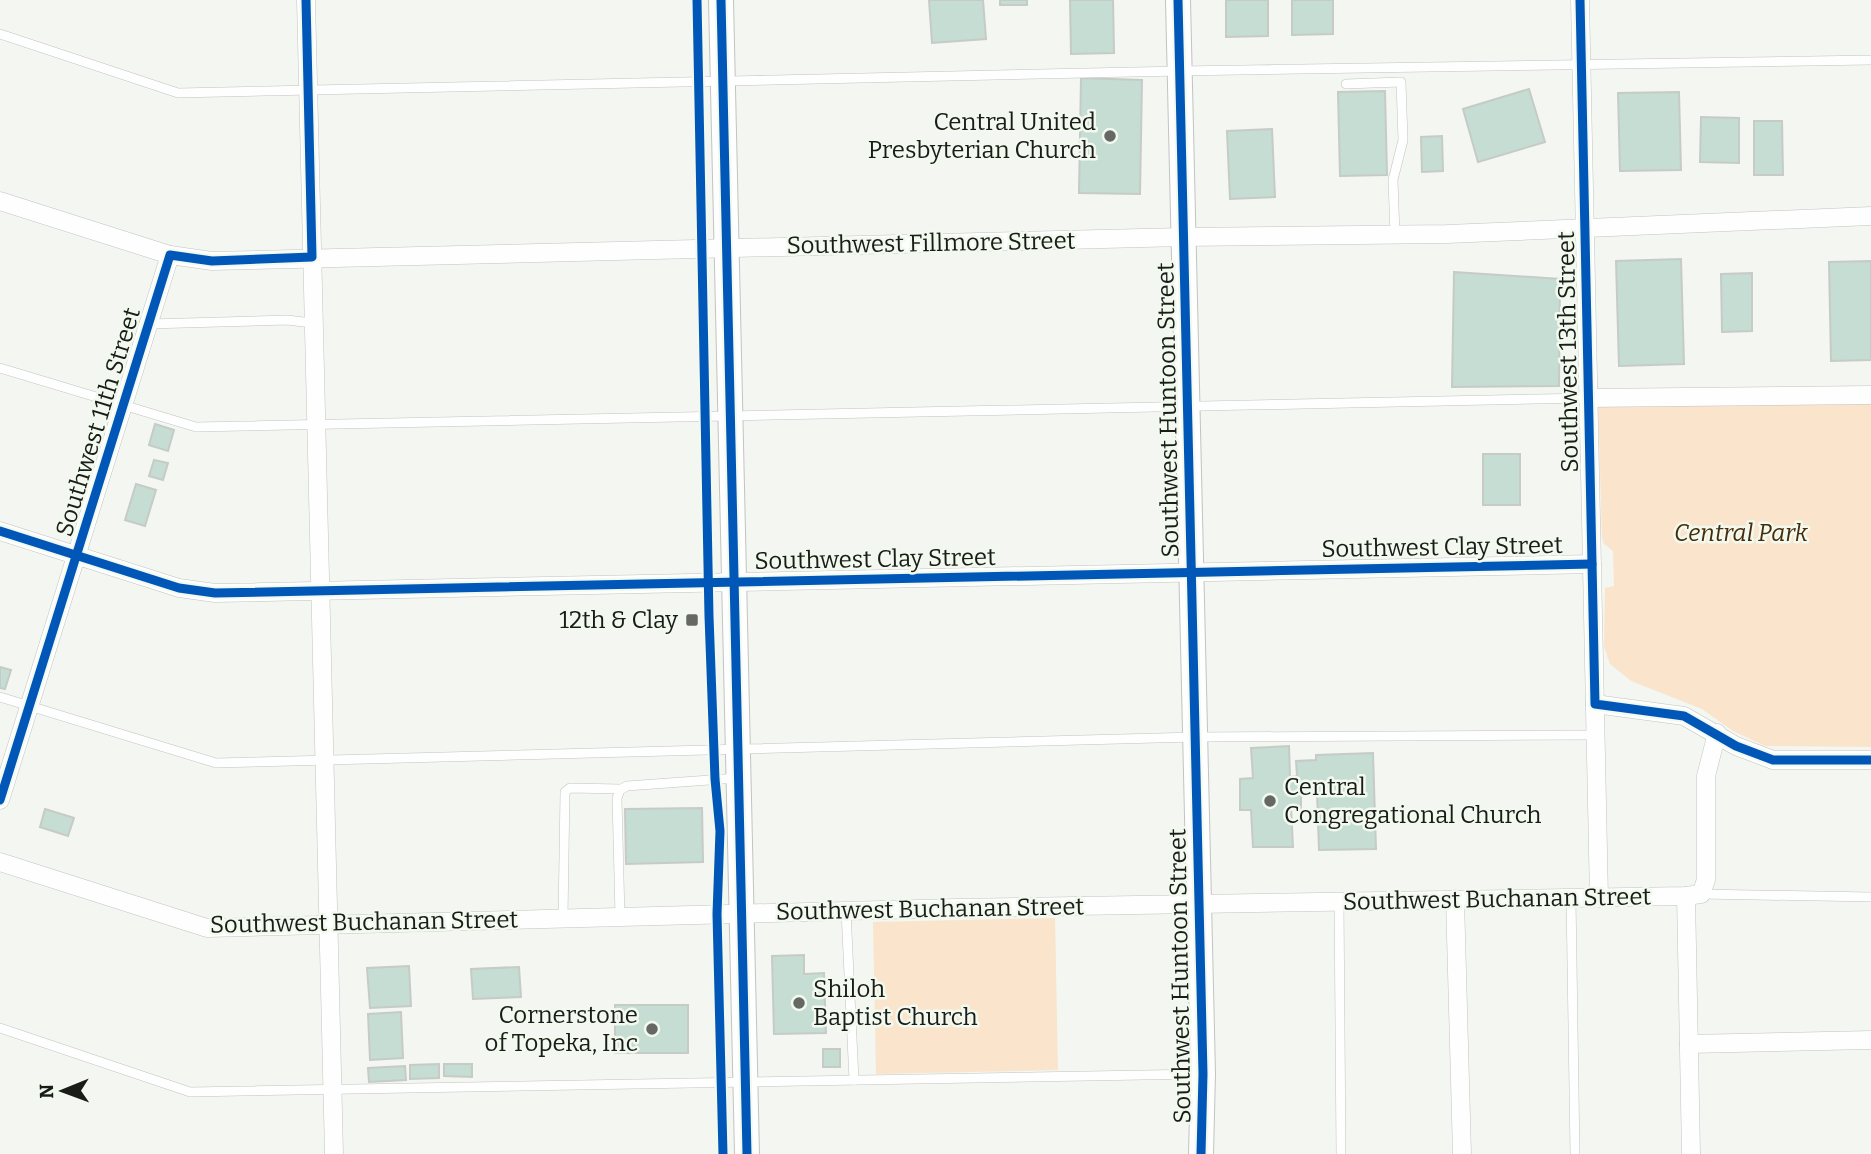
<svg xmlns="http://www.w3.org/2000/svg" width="1871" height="1154" font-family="Bitter,serif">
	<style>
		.green { fill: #fae4cc }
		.building { fill: #c5ddd3; stroke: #c6cbc7; stroke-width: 2 }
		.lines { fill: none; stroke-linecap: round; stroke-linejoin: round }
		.service-casing { stroke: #c2c4c0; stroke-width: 10 }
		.minor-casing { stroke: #c2c4c0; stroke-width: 19 }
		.secondary-casing { stroke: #c2c4c0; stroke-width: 26 }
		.service { stroke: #fdfefd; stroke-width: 9 }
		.minor { stroke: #fdfefd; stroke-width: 18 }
		.secondary { stroke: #fdfefd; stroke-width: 24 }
		.cycleway-casing { stroke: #f2f9ee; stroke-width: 13 }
		.cycleway { stroke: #0057b8; stroke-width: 9 }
		.poi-dot { fill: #666864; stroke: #f2f9ee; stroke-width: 2.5 }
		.labels { text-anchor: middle; stroke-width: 5; stroke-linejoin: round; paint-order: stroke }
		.poi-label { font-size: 24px; fill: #1a1c18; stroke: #f2f9ee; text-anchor: end }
		.street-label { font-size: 24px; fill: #1a1c18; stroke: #f2f9ee }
		.park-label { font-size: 24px; font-style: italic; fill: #472b0a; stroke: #f2f9ee }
	</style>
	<rect width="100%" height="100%" fill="#f3f6f1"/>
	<!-- green -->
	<g class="green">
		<polygon points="1608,402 1871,404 1871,747 1765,746 1733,731 1702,709 1631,681 1610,664 1604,647 1605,588 1614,586 1613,551 1604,544 1602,538 1598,404"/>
		<polygon points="1055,918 1058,1070 876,1074 873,922"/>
	</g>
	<!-- building -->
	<g class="building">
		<polygon points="929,0 983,0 986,39 932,43"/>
		<rect x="1000" y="0" width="27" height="5"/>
		<polygon points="1070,0 1113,0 1114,53 1071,54"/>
		<polygon points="1226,0 1268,0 1268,36 1226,37"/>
		<polygon points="1292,0 1333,0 1333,34 1292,35"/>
		<polygon points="1081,78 1142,80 1140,194 1079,193"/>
		<polygon points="1529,89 1545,142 1478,162 1463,109"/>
		<polygon points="1385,91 1387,175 1340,176 1338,92"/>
		<polygon points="1679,92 1681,170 1620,171 1618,93"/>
		<polygon points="1701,117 1739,118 1739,163 1700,162"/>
		<polygon points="1754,121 1782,121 1783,175 1754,175"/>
		<polygon points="1272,129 1275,197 1230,199 1227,131"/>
		<polygon points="1442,136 1443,171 1422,172 1421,137"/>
		<polygon points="1681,259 1684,364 1619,366 1616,261"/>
		<polygon points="1871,261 1871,360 1831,361 1829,262"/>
		<polygon points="1454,272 1560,279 1559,386 1452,387"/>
		<polygon points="1752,273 1752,331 1722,332 1721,274"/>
		<polygon points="155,424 174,430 168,451 149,445"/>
		<rect x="1483" y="454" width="37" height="51"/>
		<polygon points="154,460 168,463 163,480 149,476"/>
		<polygon points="136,484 156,490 145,526 125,520"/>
		<polygon points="0,667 11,670 5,689 0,688"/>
		<polygon points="1289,746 1290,777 1297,776 1296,761 1316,760 1316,755 1373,753 1376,849 1319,850 1317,793 1301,794 1301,808 1291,808 1293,847 1253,847 1251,810 1240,810 1240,779 1253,778 1251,748"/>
		<polygon points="702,808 703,862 626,864 625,809"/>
		<polygon points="45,809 74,818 68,836 40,827"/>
		<polygon points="804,955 804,974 824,973 826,1033 774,1034 772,956"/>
		<polygon points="409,966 411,1006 370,1008 367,968"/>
		<polygon points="519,967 521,997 473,999 471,969"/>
		<rect x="615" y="1005" width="73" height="48"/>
		<polygon points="401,1012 403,1058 370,1060 368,1014"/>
		<rect x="823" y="1049" width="17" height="18"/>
		<polygon points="439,1064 439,1078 410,1079 410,1065"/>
		<polygon points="444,1064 472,1064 472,1077 444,1076"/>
		<polygon points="405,1066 406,1080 369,1082 368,1068"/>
	</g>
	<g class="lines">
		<defs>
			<g id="service">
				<polyline points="0,34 178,93 1180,71 1871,60"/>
				<polyline points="1346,84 1401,82 1403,140 1393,180 1395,235"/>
				<polyline points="149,324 287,320 312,323"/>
				<polyline points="0,368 196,427 1588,398"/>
				<polyline points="0,697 216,763 1195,737 1596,735"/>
				<polyline points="1701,894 1871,897"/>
				<polyline points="1571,898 1575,1154"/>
				<polyline points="1339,901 1341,1154"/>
				<polyline points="846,911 854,1080"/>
				<polyline points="620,917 617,798 620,790 627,786 737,778"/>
				<polyline points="563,918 565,792 570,788 621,789"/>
				<polyline points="0,1028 190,1092 1201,1074"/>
			</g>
			<g id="minor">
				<polyline points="306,0 334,1154"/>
				<polyline points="1580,0 1599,898"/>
				<polyline points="0,201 170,255 212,261 1183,237 1447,234 1871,216"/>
				<polyline points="1588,398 1871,395"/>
				<polyline points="0,531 179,588 215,593 1592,564"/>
				<polyline points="1595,704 1684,716 1736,746 1773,760 1871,760"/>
				<polyline points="0,800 170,255"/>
				<polyline points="0,862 207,928 956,908 1686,896 1701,894 1706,880 1706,776 1717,733"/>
				<polyline points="1686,896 1691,1154"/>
				<polyline points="1455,899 1462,1154"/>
				<polyline points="1689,1044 1871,1040"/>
			</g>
			<g id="secondary">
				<polyline points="721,0 747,1154"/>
				<polyline points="1178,0 1203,1074 1201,1154"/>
			</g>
		</defs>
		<!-- service casing -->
		<use href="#service" class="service-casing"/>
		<!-- minor casing -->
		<use href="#minor" class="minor-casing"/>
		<!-- secondary casing -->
		<use href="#secondary" class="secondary-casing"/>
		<!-- service -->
		<use href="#service" class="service"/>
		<!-- minor -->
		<use href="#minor" class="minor"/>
		<!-- secondary -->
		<use href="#secondary" class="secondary"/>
		<defs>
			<g id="cycleway">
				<polyline points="697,0 709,616 715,779 720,831 717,914 723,1154"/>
				<polyline points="721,0 747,1154"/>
				<polyline points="1178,0 1203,1074 1201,1154"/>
				<polyline points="1580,0 1595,704 1684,716 1736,746 1773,760 1871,760"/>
				<polyline points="0,531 179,588 215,593 1592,564"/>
				<polyline points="0,800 170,255 212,261 312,257 306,0"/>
			</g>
		</defs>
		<!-- cycleway casing -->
		<use href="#cycleway" class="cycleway-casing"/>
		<!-- cycleway -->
		<use href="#cycleway" class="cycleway"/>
	</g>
	<!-- markers -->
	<g class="poi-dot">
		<circle cx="1110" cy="136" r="7"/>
		<rect x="685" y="613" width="14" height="14" rx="3.5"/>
		<circle cx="1270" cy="801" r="7"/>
		<circle cx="799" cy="1003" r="7"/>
		<circle cx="652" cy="1029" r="7"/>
	</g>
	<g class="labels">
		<!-- poi labels -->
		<g class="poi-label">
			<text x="1096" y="130">Central United<tspan x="1096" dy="28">Presbyterian Church</tspan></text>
			<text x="678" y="628">12th &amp; Clay</text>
			<text x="1284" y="795" text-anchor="start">Central<tspan x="1284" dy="28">Congregational Church</tspan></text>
			<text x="813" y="997" text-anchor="start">Shiloh<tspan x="813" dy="28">Baptist Church</tspan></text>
			<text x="638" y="1023">Cornerstone<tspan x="638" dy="28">of Topeka, Inc</tspan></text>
		</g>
		<!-- street labels -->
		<g class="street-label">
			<text transform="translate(931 243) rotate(-1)" y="8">Southwest Fillmore Street</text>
			<text transform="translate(1568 352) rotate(-91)" y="8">Southwest 13th Street</text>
			<text transform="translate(1168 410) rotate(-91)" y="8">Southwest Huntoon Street</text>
			<text transform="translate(98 422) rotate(-73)" y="8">Southwest 11th Street</text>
			<text transform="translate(1442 547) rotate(-1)" y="8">Southwest Clay Street</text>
			<text transform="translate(875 559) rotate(-1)" y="8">Southwest Clay Street</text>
			<text transform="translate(1497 899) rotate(-1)" y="8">Southwest Buchanan Street</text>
			<text transform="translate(930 909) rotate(-1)" y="8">Southwest Buchanan Street</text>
			<text transform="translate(364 922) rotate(-1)" y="8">Southwest Buchanan Street</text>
			<text transform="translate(1180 976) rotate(-91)" y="8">Southwest Huntoon Street</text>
		</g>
		<!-- park labels -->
		<g class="park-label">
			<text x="1741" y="541">Central Park</text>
		</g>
	</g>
	<!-- north arrow -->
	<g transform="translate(63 1091) rotate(269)" stroke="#f2f9ee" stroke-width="5" paint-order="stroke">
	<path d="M0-5L12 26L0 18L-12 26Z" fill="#1a1c18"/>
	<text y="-10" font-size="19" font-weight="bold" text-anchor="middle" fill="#1a1c18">N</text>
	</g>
</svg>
